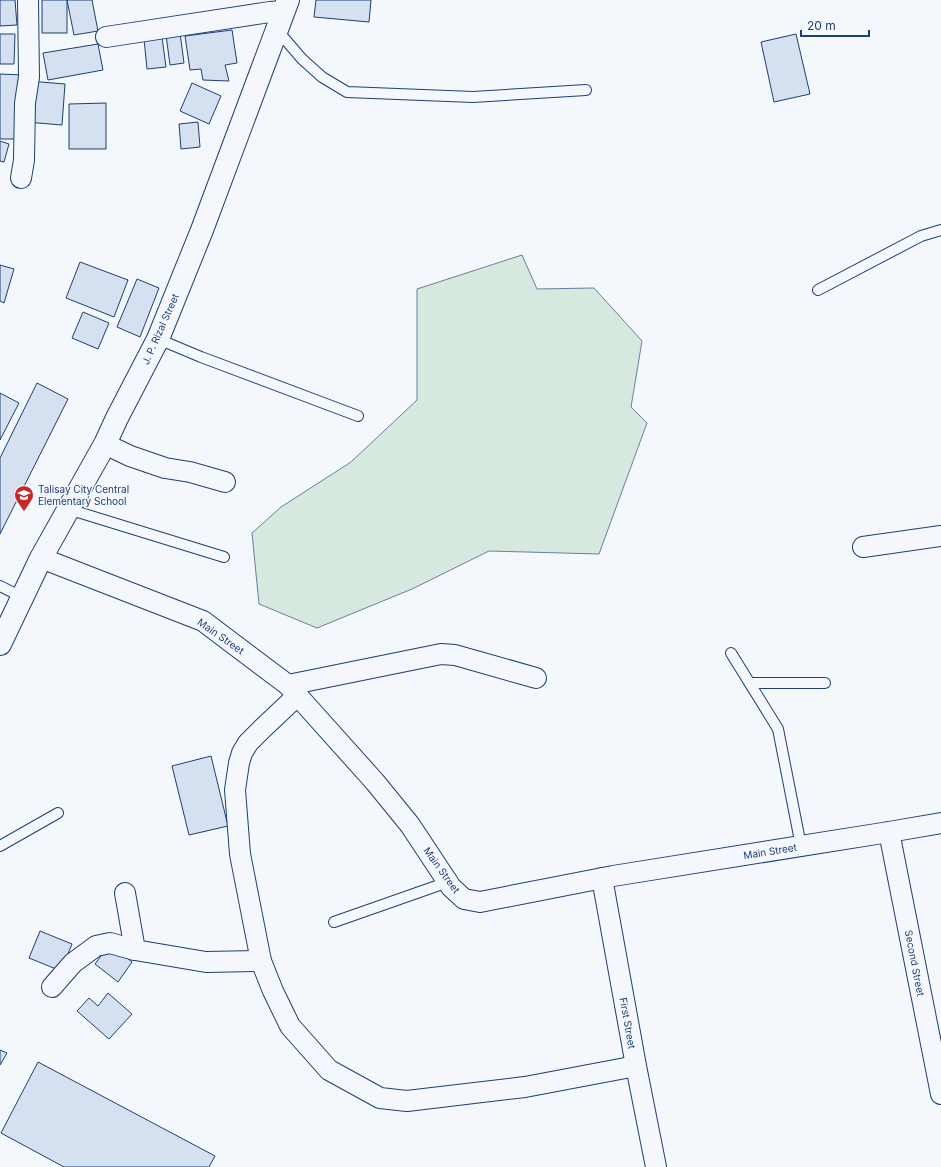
<svg xmlns="http://www.w3.org/2000/svg" width="941" height="1167" font-family="Inter,sans-serif">
	<style>
		.green { fill: #d7e8df; stroke: #687fa3 }
		.building { fill: #d5e0f0; stroke: #1d3f73 }
		.lines { fill: none; stroke-linecap: round; stroke-linejoin: round }
		.lane-casing { stroke: #1d3f73; stroke-width: 12 }
		.street-casing { stroke: #1d3f73; stroke-width: 22 }
		.secondary-casing { stroke: #1d3f73; stroke-width: 24 }
		.lane { stroke: #f4f7fb; stroke-width: 10 }
		.street { stroke: #f4f7fb; stroke-width: 20 }
		.secondary { stroke: #f4f7fb; stroke-width: 22 }
		.labels { text-anchor: middle; stroke-width: 3; stroke-linejoin: round; paint-order: stroke }
		.street-label { font-size: 10px; fill: #1d3f73; stroke: #f4f7fb }
		.poi-label { font-size: 10px; fill: #1d3f73; stroke: #f4f7fb; text-anchor: start }
	</style>
	<rect width="100%" height="100%" fill="#f4f7fb"/>
	<!-- green -->
	<polygon class="green" points="522,255 537,289 594,288 642,341 631,407 647,423 599,554 489,551 412,589 317,628 259,604 252,533 281,507 351,462 417,400 417,289"/>
	<!-- building -->
	<g class="building">
		<polygon points="0,0 15,0 17,25 0,26"/>
		<rect x="42" y="0" width="25" height="33"/>
		<polygon points="67,0 92,0 98,31 74,35"/>
		<polygon points="316,0 371,0 369,22 314,17"/>
		<polygon points="232,30 237,63 225,65 229,81 203,80 201,69 190,70 185,36"/>
		<polygon points="180,33 184,63 170,65 166,35"/>
		<polygon points="0,34 15,34 14,64 0,64"/>
		<polygon points="796,34 810,94 774,102 761,42"/>
		<polygon points="162,37 166,67 147,69 144,39"/>
		<polygon points="98,44 103,70 48,80 43,53"/>
		<polygon points="0,74 23,75 23,139 0,139"/>
		<polygon points="29,81 65,84 62,125 26,122"/>
		<polygon points="192,83 221,96 209,124 180,111"/>
		<polygon points="106,103 106,149 69,149 69,104"/>
		<polygon points="198,122 200,147 181,149 179,124"/>
		<polygon points="0,141 9,144 4,162 0,161"/>
		<polygon points="80,262 128,280 114,317 66,298"/>
		<polygon points="0,265 14,269 4,303 0,301"/>
		<polygon points="137,279 159,288 140,337 117,327"/>
		<polygon points="83,312 109,323 98,349 72,338"/>
		<polygon points="37,383 68,399 0,534 0,458"/>
		<polygon points="0,393 19,403 0,440"/>
		<polygon points="211,756 228,826 189,835 172,766"/>
		<polygon points="40,931 72,944 61,971 29,958"/>
		<polygon points="110,944 132,962 118,982 95,964"/>
		<polygon points="108,993 132,1014 109,1039 77,1011 89,998 98,1006"/>
		<polygon points="0,1050 7,1053 0,1065"/>
		<polygon points="38,1062 215,1156 209,1167 64,1167 1,1133"/>
	</g>
	<g class="lines">
		<defs>
			<g id="lane">
				<polyline points="277,30 302,59 322,77 347,92 473,97 586,90"/>
				<polyline points="818,290 921,236 941,230"/>
				<polyline points="158,339 201,357 358,416"/>
				<polyline points="68,509 224,557"/>
				<polyline points="0,586 22,597"/>
				<polyline points="731,653 778,729 801,846"/>
				<polyline points="750,683 825,683"/>
				<polyline points="0,846 58,813"/>
				<polyline points="334,922 448,882"/>
			</g>
			<g id="street">
				<polyline points="106,37 270,12 284,11"/>
				<polyline points="21,178 24,160 25,103 29,77 28,0"/>
				<polyline points="105,444 130,456 165,468 190,472 225,482"/>
				<polyline points="863,547 941,536"/>
				<polyline points="41,558 203,621 288,685 375,782 410,825 451,887 464,899 480,902 613,876 889,832 941,823"/>
				<polyline points="288,685 441,654 455,655 536,678"/>
				<polyline points="298,695 263,728 248,743 242,753 239,763 235,790 240,854 261,961 273,991 290,1026 329,1070 380,1098 407,1101 525,1087 636,1066"/>
				<polyline points="889,832 941,1094"/>
				<polyline points="602,878 636,1066 656,1167"/>
				<polyline points="125,893 135,950"/>
				<polyline points="52,987 73,963 96,946 110,943 135,950 206,962 261,961"/>
			</g>
			<polyline id="secondary" points="0,644 41,558 105,444 117,418 158,339 202,230 288,0"/>
		</defs>
		<!-- lane casing -->
		<use href="#lane" class="lane-casing"/>
		<!-- street casing -->
		<use href="#street" class="street-casing"/>
		<!-- secondary casing -->
		<use href="#secondary" class="secondary-casing"/>
		<!-- lane -->
		<use href="#lane" class="lane"/>
		<!-- street -->
		<use href="#street" class="street"/>
		<!-- secondary -->
		<use href="#secondary" class="secondary"/>
	</g>
	<!-- icons -->
	<defs>
		<symbol id="school-pin" viewBox="-11 -11 22 30"><path d="M0 17L-7.5 6A9.5 9.5 0 1 1 7.5 6Z" fill="#c62828" stroke="#f4f7fb"/><path d="M0-5L7-2L0 1L-7-2ZM-4 1L0 2.5L4 1V4Q0 6-4 4Z" fill="#fff"/></symbol>
	</defs>
	<g fill-rule="evenodd">
		<use href="#school-pin" x="13" y="484" width="22" height="30"/>
	</g>
	<g class="labels">
		<!-- street labels -->
		<g class="street-label">
			<text transform="translate(160 329) rotate(-66)" y="4">J. P. Rizal Street</text>
			<text transform="translate(221 636) rotate(35)" y="4">Main Street</text>
			<text transform="translate(770 851) rotate(-9)" y="4">Main Street</text>
			<text transform="translate(442 870) rotate(54)" y="4">Main Street</text>
			<text transform="translate(915 963) rotate(79)" y="4">Second Street</text>
			<text transform="translate(628 1023) rotate(80)" y="4">First Street</text>
		</g>
		<!-- poi labels -->
		<g class="poi-label">
			<text x="38" y="493">Talisay City Central<tspan x="38" dy="12">Elementary School</tspan></text>
		</g>
	</g>
	<!-- scale -->
	<path d="M801 30v6h68v-6" fill="none" stroke="#1d3f73" stroke-width="2"/>
	<text x="807" y="30" font-size="12" fill="#1d3f73" stroke="#f4f7fb" stroke-width="3" paint-order="stroke">20 m</text>
</svg>
